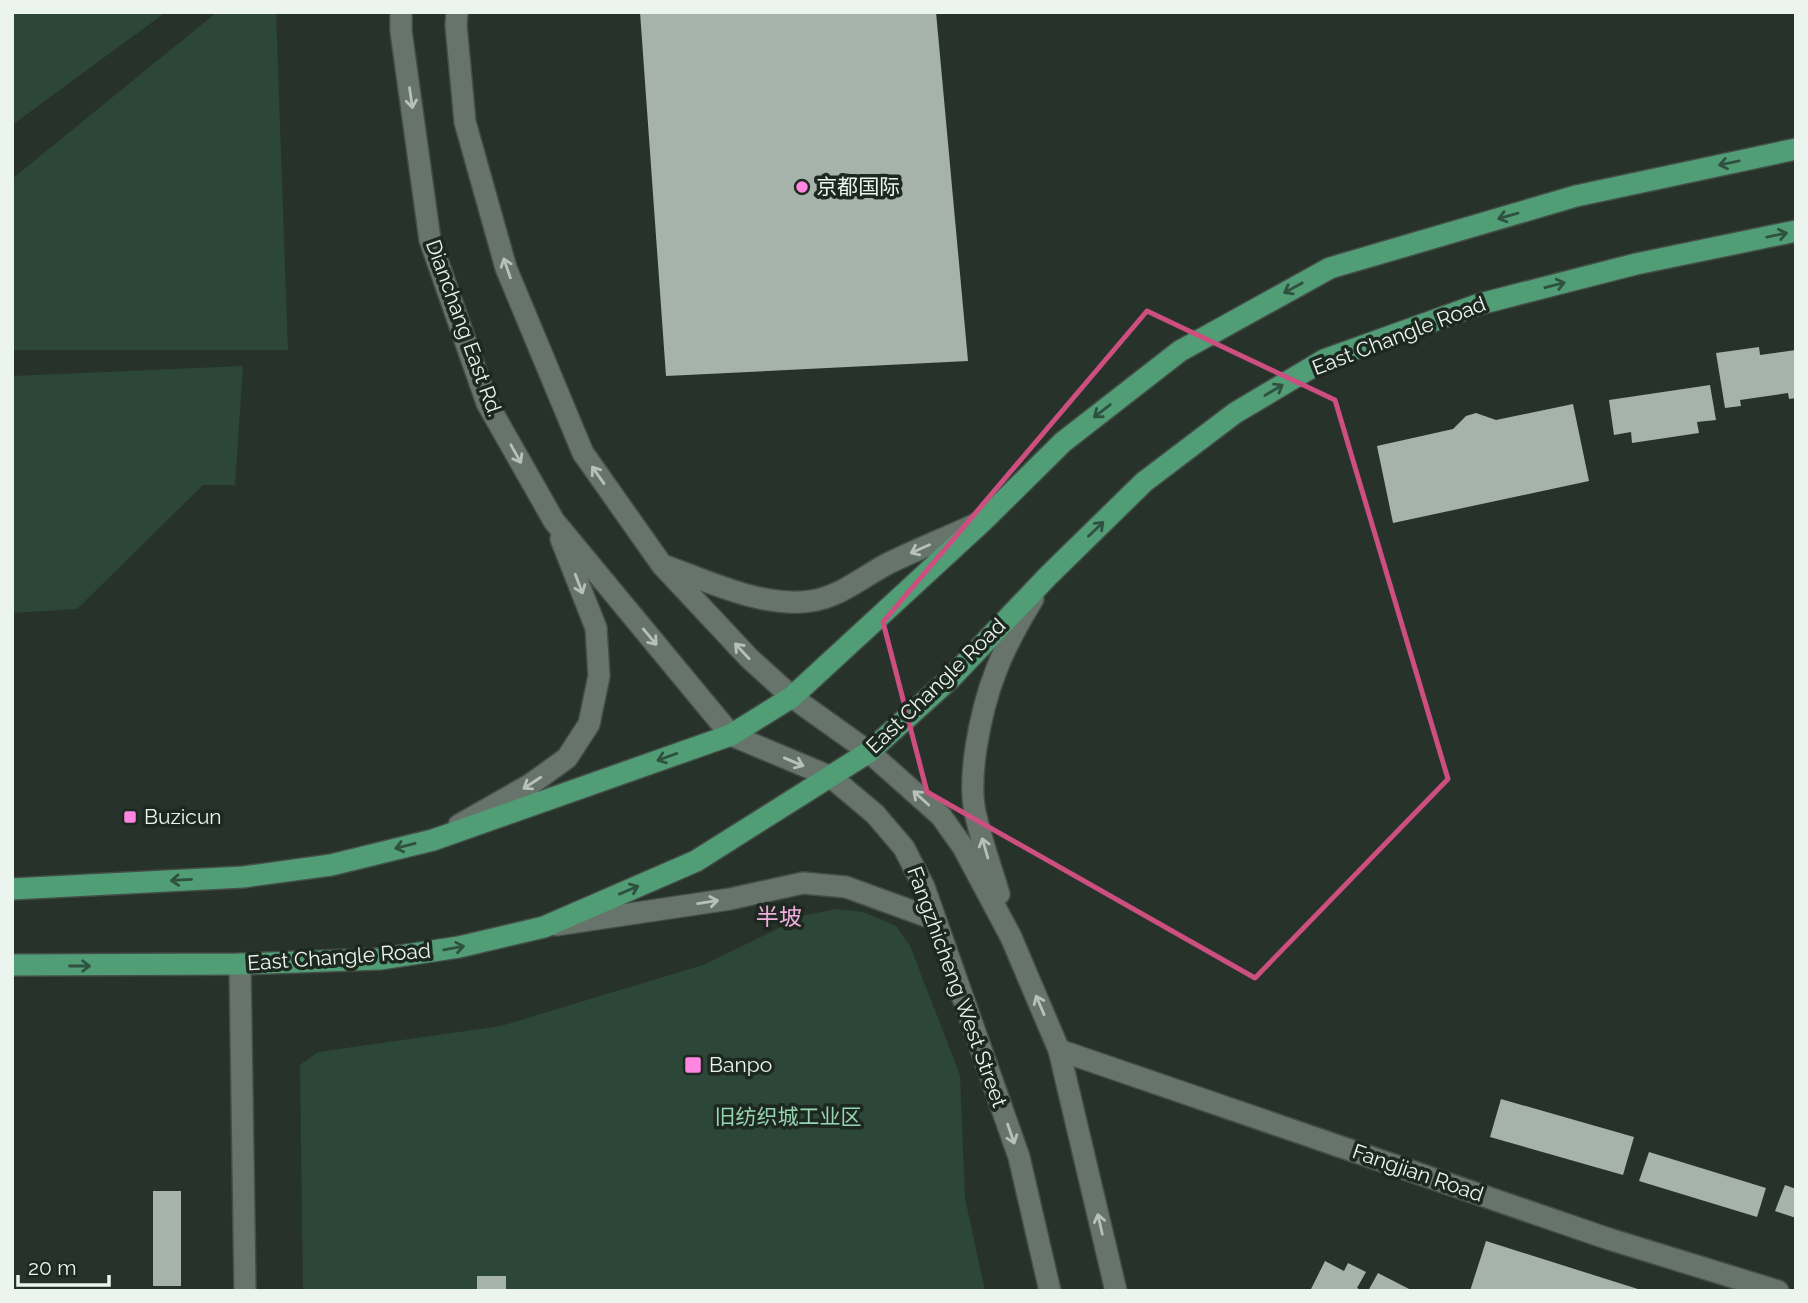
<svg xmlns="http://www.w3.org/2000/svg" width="1808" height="1303" font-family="Raleway,'Noto Sans SC',sans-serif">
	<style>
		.green { fill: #2c4737 }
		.building { fill: #a5b3aa }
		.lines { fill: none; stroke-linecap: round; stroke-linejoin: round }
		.street-casing { stroke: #444e48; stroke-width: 24 }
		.secondary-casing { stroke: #444e48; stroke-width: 24 }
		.primary-casing { stroke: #444e48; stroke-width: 24 }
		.street { stroke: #67746c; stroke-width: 21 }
		.secondary { stroke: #67746c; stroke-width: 21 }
		.primary { stroke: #519d76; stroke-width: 21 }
		.oneway { stroke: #b7c1bb }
		.oneway2 { stroke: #2f513f }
		.marked { fill: none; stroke: #cc4f80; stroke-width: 5; stroke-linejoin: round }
		.poi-dot { fill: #fe85e0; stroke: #1d2821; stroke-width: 2.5 }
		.labels { text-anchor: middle; stroke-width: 7; stroke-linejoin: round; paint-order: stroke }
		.poi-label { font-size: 21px; fill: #ecf4ef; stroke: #1d2821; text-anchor: start }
		.street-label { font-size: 21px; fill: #ecf4ef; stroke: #1d2821 }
		.park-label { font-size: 21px; fill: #97d5b0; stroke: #1d2821 }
		.neighbourhood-label { font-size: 23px; fill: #f1addd; stroke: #1d2821 }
	</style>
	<rect width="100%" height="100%" fill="#27322b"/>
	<!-- green -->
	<g class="green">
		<polygon points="12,12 166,12 12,125"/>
		<polygon points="217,12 276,12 288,350 12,350 12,179"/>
		<polygon points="243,366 235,485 203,485 77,609 12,613 12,376"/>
		<polygon points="836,909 863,912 896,926 910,946 960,1075 965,1198 985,1291 303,1291 300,1065 318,1052 501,1026 703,965 806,915"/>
	</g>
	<!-- building -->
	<g class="building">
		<polygon points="640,12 936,12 968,361 666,376"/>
		<polygon points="1759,347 1760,355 1796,350 1796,398 1789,399 1788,393 1740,400 1741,406 1725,408 1716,353"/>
		<polygon points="1710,385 1716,420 1697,422 1699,433 1632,443 1631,432 1614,435 1609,400"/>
		<polygon points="1573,404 1589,481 1393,523 1377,446 1453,429 1466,416 1476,413 1496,420"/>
		<polygon points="1501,1099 1634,1137 1623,1175 1490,1137"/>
		<polygon points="1649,1152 1766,1188 1757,1217 1639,1181"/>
		<polygon points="1785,1185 1796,1189 1796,1218 1775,1211"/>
		<rect x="153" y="1191" width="28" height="95"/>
		<polygon points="1486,1241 1641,1290 1641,1291 1470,1291"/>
		<polygon points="1325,1261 1344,1271 1348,1263 1366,1272 1357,1288 1363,1291 1310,1291"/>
		<polygon points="1378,1273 1413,1291 1368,1291"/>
		<rect x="477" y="1276" width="29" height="15"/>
	</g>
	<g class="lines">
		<defs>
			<polyline id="street" points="240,964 245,1291"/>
			<g id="secondary">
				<polyline points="401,12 401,31 430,240 487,403 554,521 731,735 831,777 875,814 904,848 924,887 1019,1157 1050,1291"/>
				<polyline points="457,12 456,25 465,122 506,268 583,453 662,565 749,658 792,697 869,752 941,816 963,847 1011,937 1059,1050 1116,1291"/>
				<path d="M666,566C709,582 764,608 811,601C840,597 864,576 889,563C918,549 948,537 978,523"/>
				<polyline points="459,825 531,784 567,758 589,724 599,676 596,628 561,539"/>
				<path d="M999,894C991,867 981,840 975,812C971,792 973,768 976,748C985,689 1002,649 1033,599"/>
				<polyline points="556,925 730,899 803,883 846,887 934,919"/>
				<polyline points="1059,1050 1609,1239 1778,1291"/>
			</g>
			<g id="primary">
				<polyline points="12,889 243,877 331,865 433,840 731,735 792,697 983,521 1063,442 1180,351 1330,268 1576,196 1796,149"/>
				<polyline points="12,965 240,964 380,959 459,947 544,927 696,861 869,752 952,677 1047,577 1144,482 1235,413 1324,360 1480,304 1636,264 1796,231"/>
			</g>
		</defs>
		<!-- street casing -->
		<use href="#street" class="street-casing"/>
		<!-- secondary casing -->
		<use href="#secondary" class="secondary-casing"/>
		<!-- primary casing -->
		<use href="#primary" class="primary-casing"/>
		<!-- street -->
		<use href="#street" class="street"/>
		<!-- secondary -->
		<use href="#secondary" class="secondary"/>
		<!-- primary -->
		<use href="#primary" class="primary"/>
	</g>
	<!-- one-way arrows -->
	<defs><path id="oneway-shaft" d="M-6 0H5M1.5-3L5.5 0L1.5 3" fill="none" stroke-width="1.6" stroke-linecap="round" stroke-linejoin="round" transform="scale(1.75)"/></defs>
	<g class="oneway">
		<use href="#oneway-shaft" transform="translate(411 98) rotate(82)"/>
		<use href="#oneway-shaft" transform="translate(507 268) rotate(-109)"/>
		<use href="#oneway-shaft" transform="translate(516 454) rotate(61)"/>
		<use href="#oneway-shaft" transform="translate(598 475) rotate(-125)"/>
		<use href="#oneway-shaft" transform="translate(920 549) rotate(156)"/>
		<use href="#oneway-shaft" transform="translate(579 584) rotate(69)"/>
		<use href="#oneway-shaft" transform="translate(650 637) rotate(50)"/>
		<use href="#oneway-shaft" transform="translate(742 651) rotate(-133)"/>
		<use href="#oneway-shaft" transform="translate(794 762) rotate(23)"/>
		<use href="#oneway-shaft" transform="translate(532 783) rotate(147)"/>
		<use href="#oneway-shaft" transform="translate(921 798) rotate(-138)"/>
		<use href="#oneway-shaft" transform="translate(985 848) rotate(-106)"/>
		<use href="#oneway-shaft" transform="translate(708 902) rotate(-9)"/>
		<use href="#oneway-shaft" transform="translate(1040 1005) rotate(-113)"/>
		<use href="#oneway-shaft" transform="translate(1011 1134) rotate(71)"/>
		<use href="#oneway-shaft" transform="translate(1100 1224) rotate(-103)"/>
	</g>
	<g class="oneway2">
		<use href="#oneway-shaft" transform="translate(1729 163) rotate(168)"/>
		<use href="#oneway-shaft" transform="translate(1508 216) rotate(164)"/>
		<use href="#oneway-shaft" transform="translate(1777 235) rotate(-12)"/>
		<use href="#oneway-shaft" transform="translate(1555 285) rotate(-14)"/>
		<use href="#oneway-shaft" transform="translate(1293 288) rotate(151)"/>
		<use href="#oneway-shaft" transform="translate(1274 390) rotate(-31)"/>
		<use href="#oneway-shaft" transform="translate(1102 411) rotate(142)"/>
		<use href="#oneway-shaft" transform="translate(1096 529) rotate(-44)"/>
		<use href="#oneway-shaft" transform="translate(667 757) rotate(160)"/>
		<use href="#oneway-shaft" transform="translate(405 846) rotate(166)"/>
		<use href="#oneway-shaft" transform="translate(181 880) rotate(177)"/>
		<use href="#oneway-shaft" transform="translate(629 890) rotate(-23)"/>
		<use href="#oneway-shaft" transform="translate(454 948) rotate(-10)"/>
		<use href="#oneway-shaft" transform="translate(80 966)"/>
	</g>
	<!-- marked area -->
	<path class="marked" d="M1147,311L1335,400L1448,779L1255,978L927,792L883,622Z"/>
	<!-- markers -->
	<g class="poi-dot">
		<circle cx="802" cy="187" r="7"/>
		<rect x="123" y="810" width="14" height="14" rx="3.5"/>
		<rect x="684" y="1056" width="18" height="18" rx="3.5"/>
	</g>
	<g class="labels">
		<!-- poi labels -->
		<g class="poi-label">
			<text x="816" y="194">京都国际</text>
			<text x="144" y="824">Buzicun</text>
			<text x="709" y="1072">Banpo</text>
		</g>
		<!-- street labels -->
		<g class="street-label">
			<text transform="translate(464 328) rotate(70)" y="7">Dianchang East Rd.</text>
			<text transform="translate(1399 336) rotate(-21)" y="7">East Changle Road</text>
			<text transform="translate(936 686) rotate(-44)" y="7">East Changle Road</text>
			<text transform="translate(339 957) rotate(-4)" y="7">East Changle Road</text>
			<text transform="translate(957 987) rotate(70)" y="7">Fangzhicheng West Street</text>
			<text transform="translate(1418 1173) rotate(19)" y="7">Fangjian Road</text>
		</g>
		<!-- park labels -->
		<g class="park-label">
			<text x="788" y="1124">旧纺织城工业区</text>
		</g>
		<!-- neighbourhood labels -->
		<g class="neighbourhood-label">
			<text x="779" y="925">半坡</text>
		</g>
	</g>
	<!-- border -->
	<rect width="1808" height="1303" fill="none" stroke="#ecf4ef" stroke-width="28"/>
	<!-- scale -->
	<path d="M18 1275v10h91v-10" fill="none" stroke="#ecf4ef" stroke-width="3.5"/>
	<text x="28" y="1275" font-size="21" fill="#ecf4ef" stroke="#1d2821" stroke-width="5" paint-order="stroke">20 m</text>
</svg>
